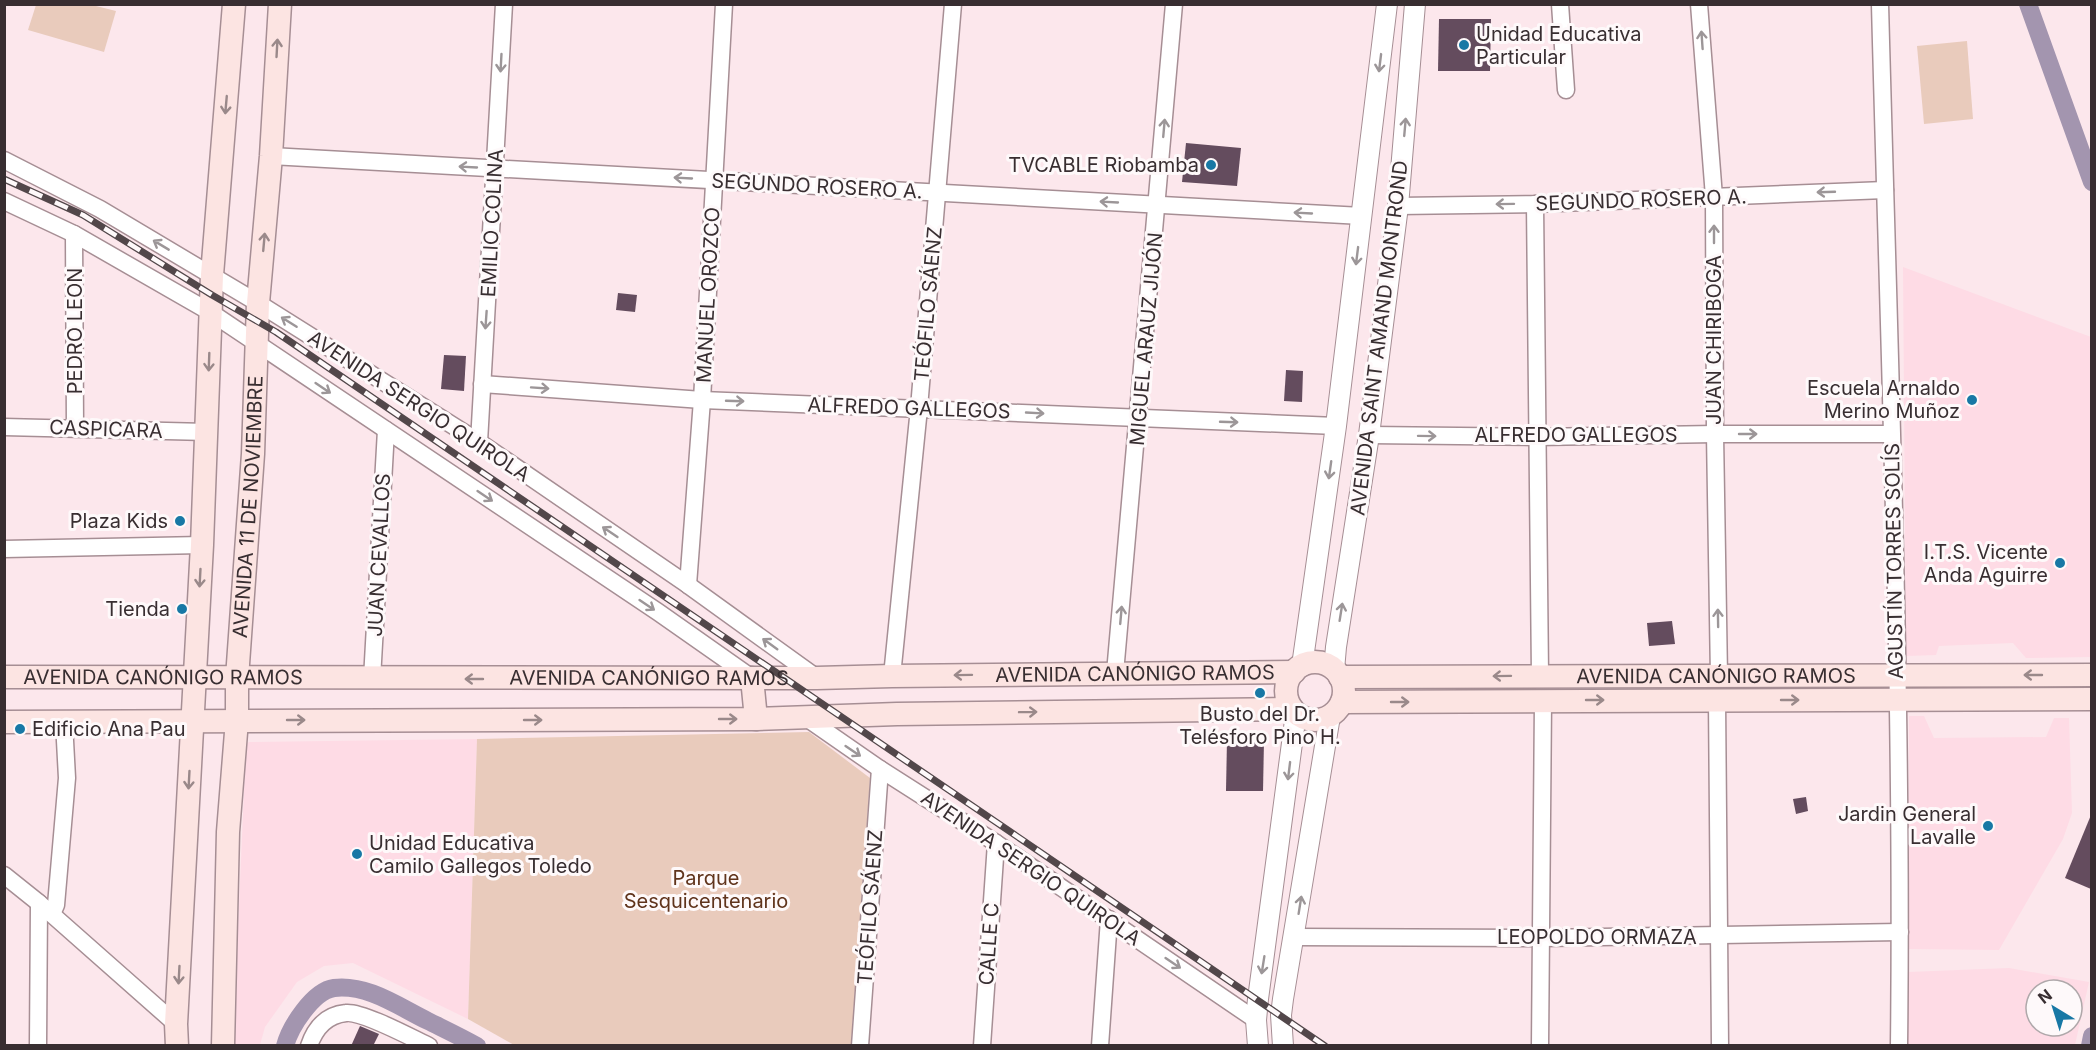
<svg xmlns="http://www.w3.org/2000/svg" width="2096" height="1050" font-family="Inter,sans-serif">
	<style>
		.built { fill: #fedbe5; fill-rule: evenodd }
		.green { fill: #e9cbbc }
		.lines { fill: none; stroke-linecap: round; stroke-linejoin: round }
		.canal { stroke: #a395af; stroke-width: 18 }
		.building { fill: #644c5e }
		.minor-casing { stroke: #a68e94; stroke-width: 19 }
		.tertiary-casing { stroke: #a68e94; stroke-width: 22 }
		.secondary-casing { stroke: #a68e94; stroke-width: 25 }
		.minor { stroke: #fff; stroke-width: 16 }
		.tertiary { stroke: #fff; stroke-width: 20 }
		.secondary { stroke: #fce4e2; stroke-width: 22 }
		.rail-casing { stroke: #52474a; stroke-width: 7 }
		.rail { stroke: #fef9fa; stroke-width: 4.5; stroke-dasharray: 14; stroke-linecap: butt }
		.oneway { stroke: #9c9698 }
		.oneway2 { stroke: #9a898a }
		.poi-dot { fill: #1878a5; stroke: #fef9fa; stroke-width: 2 }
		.labels { text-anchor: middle; stroke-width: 6; stroke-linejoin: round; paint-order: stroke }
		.poi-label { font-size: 20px; fill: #382e31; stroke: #fef9fa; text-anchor: end }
		.street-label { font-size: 20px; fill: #382e31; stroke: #fef9fa }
		.park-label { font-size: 20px; fill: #60341c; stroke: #fef9fa }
	</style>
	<rect width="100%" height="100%" fill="#fce7ec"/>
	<!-- built -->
	<g class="built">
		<polygon points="1903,267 2091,337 2091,657 2026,658 2013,643 1939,646 1936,655 1906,656"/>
		<polygon points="1909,716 1924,716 1934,738 2046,737 2054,718 2069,718 2072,813 2063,839 1999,950 1909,949"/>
		<polygon points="477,739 468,1019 353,963 324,966 297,982 265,1027 260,1045 233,1046 246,744 249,742"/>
		<path d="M2009,968L2089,982L2075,1045H1908V972ZM2036,990H2072V1026H2036Z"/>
	</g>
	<!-- green -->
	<g class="green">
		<polygon points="36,5 92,5 116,11 104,52 28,30"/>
		<polygon points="1967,41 1973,119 1924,124 1917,46"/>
		<polygon points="809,732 870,778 851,1045 514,1045 468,1019 477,739"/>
	</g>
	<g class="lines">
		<!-- canal -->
		<g class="canal">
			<polyline points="2028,4 2092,182"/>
			<path d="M285,1046C290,1027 313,991 334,988C368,984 399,1007 428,1021C444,1029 461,1037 477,1046"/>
			<polyline points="2090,1046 2092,1036"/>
		</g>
	</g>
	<!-- building -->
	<g class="building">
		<polygon points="1439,19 1491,19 1490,71 1438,71"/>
		<polygon points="1186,143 1241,148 1237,186 1182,182"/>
		<polygon points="618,293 637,295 635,312 616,310"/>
		<polygon points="444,355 466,356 464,391 441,389"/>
		<polygon points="1286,370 1303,371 1302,402 1284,401"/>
		<polygon points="1672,621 1675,644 1649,646 1647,623"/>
		<polygon points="1227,740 1264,741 1263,791 1226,791"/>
		<polygon points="1806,797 1808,811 1796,814 1793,799"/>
		<polygon points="2091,815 2091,889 2065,878"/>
		<polygon points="360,1026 379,1034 373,1046 351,1046"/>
	</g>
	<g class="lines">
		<defs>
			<g id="minor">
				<polyline points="1560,4 1566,90"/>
				<polyline points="1699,4 1714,197 1715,434 1719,677"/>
				<path d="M1880,4C1889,351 1903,698 1899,1046"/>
				<polyline points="271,156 1362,216"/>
				<polyline points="4,160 100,209 258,303 479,442 688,585 817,678"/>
				<polyline points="4,201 74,234 210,312 658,612 752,678"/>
				<polyline points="1535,204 1540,675"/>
				<polyline points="1398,206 1535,204 1885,190"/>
				<polyline points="74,234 75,428"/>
				<polyline points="482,384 702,400 1336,426"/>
				<polyline points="4,427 207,432"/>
				<polyline points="1369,435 1537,437 1715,434 1891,434"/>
				<polyline points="479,442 504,4"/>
				<polyline points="4,549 202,545"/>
				<polyline points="688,585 702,400 724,4"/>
				<polyline points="1115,673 1174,4"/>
				<polyline points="892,676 919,408 953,4"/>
				<polyline points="372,679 386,430"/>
				<polyline points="1717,700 1720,1046"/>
				<polyline points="805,717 880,769 996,843 1256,1020"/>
				<polyline points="4,875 39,903 176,1024"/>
				<polyline points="52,914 56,905 67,778 64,722"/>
				<polyline points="1295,937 1542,938 1900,932"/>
				<polyline points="38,1046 39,903"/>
				<path d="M309,1046C315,1028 326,1015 346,1013C362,1011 412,1038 429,1046"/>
				<polyline points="860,1046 880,769"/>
				<polyline points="982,1046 996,843"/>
				<polyline points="1100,1046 1109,919"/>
				<polyline points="1540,1046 1543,701"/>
			</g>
			<g id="tertiary">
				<polyline points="1302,666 1336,426 1387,4"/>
				<polyline points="1334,670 1336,647 1369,435 1398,206 1415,4"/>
				<polyline points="1258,1046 1256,1020 1258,999 1296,713"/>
				<polyline points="1283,1046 1281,1015 1283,999 1330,716"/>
			</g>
			<g id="secondary">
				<circle cx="1315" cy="691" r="29"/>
				<path id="s1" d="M4,677L817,678L892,676L1294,672"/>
				<path id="s2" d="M1340,677L2092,675"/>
				<polyline points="752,678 756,719"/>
				<polyline points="1342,702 2092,699"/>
				<polyline points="4,722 756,719 897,714 1292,709"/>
				<polyline points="177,1046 176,1024 202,545 212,275 234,4"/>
				<path id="s3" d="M223,1046L228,832L237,720V678L253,454L258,303L271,156L280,4"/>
			</g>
		</defs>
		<!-- minor casing -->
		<use href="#minor" class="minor-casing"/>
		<!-- tertiary casing -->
		<use href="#tertiary" class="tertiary-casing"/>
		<!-- secondary casing -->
		<use href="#secondary" class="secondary-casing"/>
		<!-- minor -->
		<use href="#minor" class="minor"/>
		<!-- tertiary -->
		<use href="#tertiary" class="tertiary"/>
		<!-- secondary -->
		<use href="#secondary" class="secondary"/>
		<defs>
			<polyline id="rail" points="4,179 83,215 212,295 276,332 1325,1046"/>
		</defs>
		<!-- rail casing -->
		<use href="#rail" class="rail-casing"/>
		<!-- rail -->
		<use href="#rail" class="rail"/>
	</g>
	<!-- one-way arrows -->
	<defs><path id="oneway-shaft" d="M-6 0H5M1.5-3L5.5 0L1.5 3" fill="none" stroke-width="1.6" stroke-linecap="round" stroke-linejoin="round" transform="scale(1.5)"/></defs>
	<g class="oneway">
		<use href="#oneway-shaft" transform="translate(1702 40) rotate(-94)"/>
		<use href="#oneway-shaft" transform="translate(501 63) rotate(93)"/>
		<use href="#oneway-shaft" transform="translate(1380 63) rotate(97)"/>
		<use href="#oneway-shaft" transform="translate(1405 127) rotate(-85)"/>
		<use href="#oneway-shaft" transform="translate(1164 128) rotate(-85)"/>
		<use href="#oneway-shaft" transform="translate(468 167) rotate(-177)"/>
		<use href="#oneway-shaft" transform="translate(683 178) rotate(-177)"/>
		<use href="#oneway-shaft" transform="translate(1826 192) rotate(178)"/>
		<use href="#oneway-shaft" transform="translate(1109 202) rotate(-177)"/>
		<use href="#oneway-shaft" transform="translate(1505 204) rotate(179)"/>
		<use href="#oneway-shaft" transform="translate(1303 213) rotate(-177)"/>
		<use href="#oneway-shaft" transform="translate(1714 234) rotate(-90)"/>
		<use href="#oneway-shaft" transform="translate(161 245) rotate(-149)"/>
		<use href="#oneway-shaft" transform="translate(1357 256) rotate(97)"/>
		<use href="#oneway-shaft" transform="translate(486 320) rotate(94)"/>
		<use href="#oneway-shaft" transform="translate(289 322) rotate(-148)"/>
		<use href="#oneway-shaft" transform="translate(323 388) rotate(34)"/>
		<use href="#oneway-shaft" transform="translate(540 388) rotate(4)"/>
		<use href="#oneway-shaft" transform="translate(735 401) rotate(2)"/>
		<use href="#oneway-shaft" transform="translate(1035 413) rotate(3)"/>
		<use href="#oneway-shaft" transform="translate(1229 422) rotate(2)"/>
		<use href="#oneway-shaft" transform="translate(1748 434)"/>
		<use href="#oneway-shaft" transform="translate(1427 436) rotate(1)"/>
		<use href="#oneway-shaft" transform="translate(1330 470) rotate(98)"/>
		<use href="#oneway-shaft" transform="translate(485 496) rotate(34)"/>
		<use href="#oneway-shaft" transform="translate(610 532) rotate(-146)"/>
		<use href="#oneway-shaft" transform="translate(647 605) rotate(34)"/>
		<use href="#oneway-shaft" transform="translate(1341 612) rotate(-81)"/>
		<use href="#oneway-shaft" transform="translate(1121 615) rotate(-85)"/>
		<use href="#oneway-shaft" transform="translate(1718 618) rotate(-91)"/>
		<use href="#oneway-shaft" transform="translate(770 644) rotate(-144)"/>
		<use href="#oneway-shaft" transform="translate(853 751) rotate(34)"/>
		<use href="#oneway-shaft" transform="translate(1289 771) rotate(97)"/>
		<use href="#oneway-shaft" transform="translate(1300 905) rotate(-81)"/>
		<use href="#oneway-shaft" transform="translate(1173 963) rotate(34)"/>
		<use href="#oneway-shaft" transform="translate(1263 965) rotate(99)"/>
	</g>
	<g class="oneway2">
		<use href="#oneway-shaft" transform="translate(277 48) rotate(-87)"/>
		<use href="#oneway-shaft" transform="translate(226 105) rotate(95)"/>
		<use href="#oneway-shaft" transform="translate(264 242) rotate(-85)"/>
		<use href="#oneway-shaft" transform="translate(209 362) rotate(92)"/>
		<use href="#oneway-shaft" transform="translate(200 578) rotate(93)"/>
		<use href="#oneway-shaft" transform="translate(963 675) rotate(179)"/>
		<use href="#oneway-shaft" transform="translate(2033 675) rotate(180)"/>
		<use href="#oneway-shaft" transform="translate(1502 676) rotate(179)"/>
		<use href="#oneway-shaft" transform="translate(474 679) rotate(180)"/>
		<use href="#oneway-shaft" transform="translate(1595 700)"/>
		<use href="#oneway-shaft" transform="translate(1790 700)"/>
		<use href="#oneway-shaft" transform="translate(1400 702)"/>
		<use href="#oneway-shaft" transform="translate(1028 712) rotate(-1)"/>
		<use href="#oneway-shaft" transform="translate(728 719)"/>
		<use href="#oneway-shaft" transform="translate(296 720)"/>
		<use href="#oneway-shaft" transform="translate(533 720)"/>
		<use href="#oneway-shaft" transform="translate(189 780) rotate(93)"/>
		<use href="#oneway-shaft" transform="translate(179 975) rotate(93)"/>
	</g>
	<!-- markers -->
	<g class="poi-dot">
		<circle cx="1464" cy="45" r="6"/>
		<circle cx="1211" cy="165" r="6"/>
		<circle cx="1972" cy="400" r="6"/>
		<circle cx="180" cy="521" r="6"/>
		<circle cx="2060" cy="563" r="6"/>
		<circle cx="182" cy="609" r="6"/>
		<circle cx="1260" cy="693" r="6"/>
		<circle cx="20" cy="729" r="6"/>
		<circle cx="1988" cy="826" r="6"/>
		<circle cx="357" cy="854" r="6"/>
	</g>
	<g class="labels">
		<!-- poi labels -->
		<g class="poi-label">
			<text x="1476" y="41" text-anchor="start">Unidad Educativa<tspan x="1476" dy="23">Particular</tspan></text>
			<text x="1199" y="172">TVCABLE Riobamba</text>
			<text x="1960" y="395">Escuela Arnaldo<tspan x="1960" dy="23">Merino Muñoz</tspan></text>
			<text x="168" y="528">Plaza Kids</text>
			<text x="2048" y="559">I.T.S. Vicente<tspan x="2048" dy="23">Anda Aguirre</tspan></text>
			<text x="170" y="616">Tienda</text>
			<text x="1260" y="721" text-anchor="middle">Busto del Dr.<tspan x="1260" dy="23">Telésforo Pino H.</tspan></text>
			<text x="32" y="736" text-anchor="start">Edificio Ana Pau</text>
			<text x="1976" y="821">Jardin General<tspan x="1976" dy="23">Lavalle</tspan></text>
			<text x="369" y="850" text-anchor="start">Unidad Educativa<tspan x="369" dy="23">Camilo Gallegos Toledo</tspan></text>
		</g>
		<!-- street labels -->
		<g class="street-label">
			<text transform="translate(817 186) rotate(3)" y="7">SEGUNDO ROSERO A.</text>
			<text transform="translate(1641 200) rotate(-2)" y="7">SEGUNDO ROSERO A.</text>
			<text transform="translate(492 223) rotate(-87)" y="7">EMILIO COLINA</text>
			<text transform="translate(708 295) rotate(-87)" y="7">MANUEL OROZCO</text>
			<text transform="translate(928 304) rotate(-85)" y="7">TEÓFILO SÁENZ</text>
			<text transform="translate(75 331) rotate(-90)" y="7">PEDRO LEON</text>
			<text transform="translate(1379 338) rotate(-83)" y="7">AVENIDA SAINT AMAND MONTROND</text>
			<text transform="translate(1146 339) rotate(-85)" y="7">MIGUEL ARAUZ JIJÓN</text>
			<text transform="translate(1714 340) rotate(-90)" y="7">JUAN CHIRIBOGA</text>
			<text transform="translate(419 406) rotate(33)" y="7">AVENIDA SERGIO QUIROLA</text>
			<text transform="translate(909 408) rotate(2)" y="7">ALFREDO GALLEGOS</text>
			<text transform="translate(106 429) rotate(2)" y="7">CASPICARA</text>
			<text x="1576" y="442">ALFREDO GALLEGOS</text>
			<text dy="7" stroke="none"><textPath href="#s3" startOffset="540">AVENIDA 11 DE NOVIEMBRE</textPath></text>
			<text transform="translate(379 555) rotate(-87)" y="7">JUAN CEVALLOS</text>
			<text transform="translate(1894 561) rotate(-91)" y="7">AGUSTÍN TORRES SOLÍS</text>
			<text dy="7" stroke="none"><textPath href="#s1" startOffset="1131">AVENIDA CANÓNIGO RAMOS</textPath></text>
			<text dy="7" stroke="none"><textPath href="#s2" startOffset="376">AVENIDA CANÓNIGO RAMOS</textPath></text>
			<text dy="7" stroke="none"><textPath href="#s1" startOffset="159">AVENIDA CANÓNIGO RAMOS</textPath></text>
			<text dy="7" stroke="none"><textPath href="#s1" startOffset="645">AVENIDA CANÓNIGO RAMOS</textPath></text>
			<text transform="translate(1031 868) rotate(34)" y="7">AVENIDA SERGIO QUIROLA</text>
			<text transform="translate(870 907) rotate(-86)" y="7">TEÓFILO SÁENZ</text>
			<text x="1597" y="944">LEOPOLDO ORMAZA</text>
			<text transform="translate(989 944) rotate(-86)" y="7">CALLE C</text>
		</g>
		<!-- park labels -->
		<g class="park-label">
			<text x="706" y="885">Parque<tspan x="706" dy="23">Sesquicentenario</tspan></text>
		</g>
	</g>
	<!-- border -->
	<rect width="2096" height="1050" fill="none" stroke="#382e31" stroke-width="12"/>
	<!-- north arrow -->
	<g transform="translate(2054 1008) rotate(322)"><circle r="28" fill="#fef9fa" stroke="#afa8aa" stroke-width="1.5"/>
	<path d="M0-4.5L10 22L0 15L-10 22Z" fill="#1878a5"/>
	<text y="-9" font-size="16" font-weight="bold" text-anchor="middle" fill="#382e31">N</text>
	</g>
</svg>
